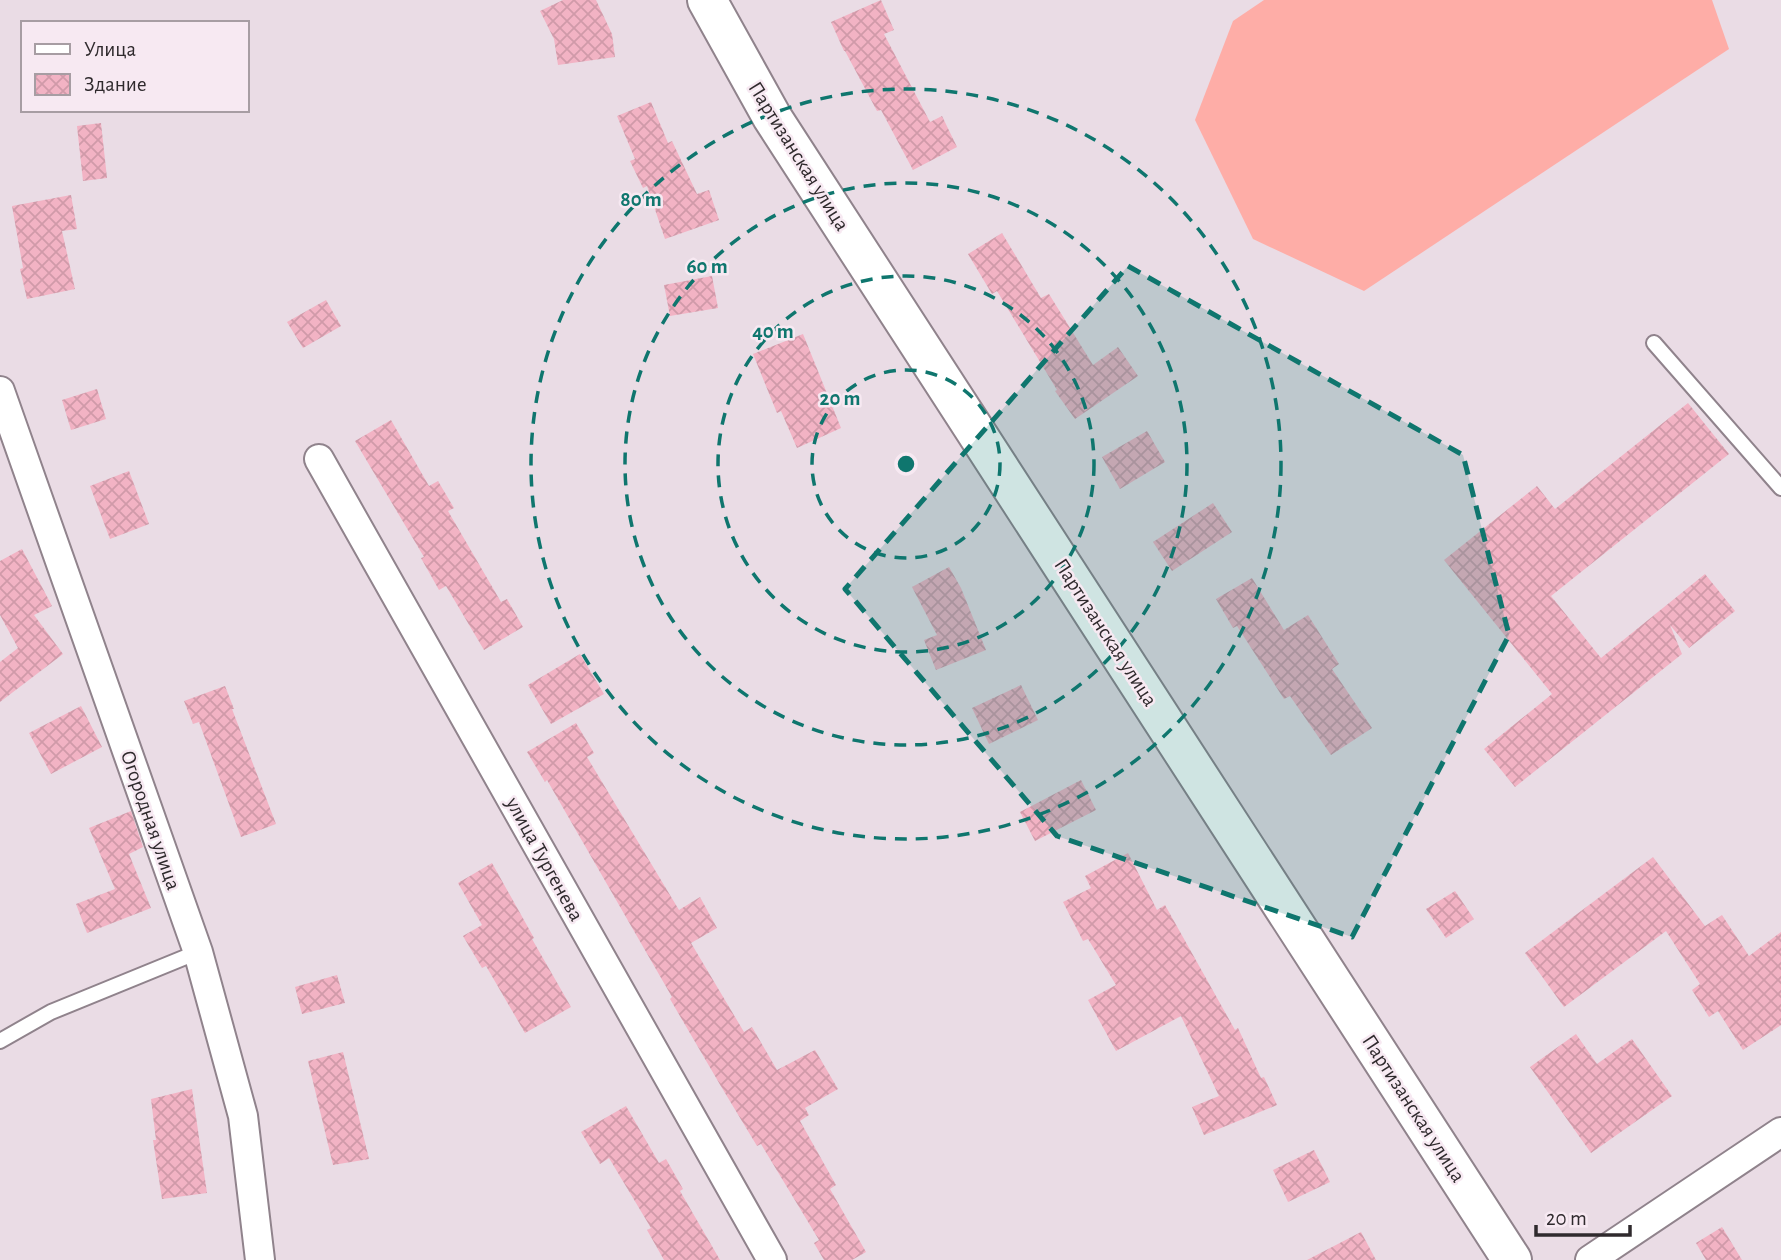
<svg xmlns="http://www.w3.org/2000/svg" width="1781" height="1260" font-family="'Alegreya Sans',sans-serif">
	<style>
		.pitch { fill: #feada7 }
		.building { fill: url(#building-cross-hatch) }
		.lines { fill: none; stroke-linecap: round; stroke-linejoin: round }
		.lane-casing { stroke: #90838c; stroke-width: 18 }
		.street-casing { stroke: #90838c; stroke-width: 32 }
		.secondary-casing { stroke: #90838c; stroke-width: 42 }
		.lane { stroke: #fff; stroke-width: 14 }
		.street { stroke: #fff; stroke-width: 28 }
		.secondary { stroke: #fff; stroke-width: 38 }
		.marked { fill: #0f766e; fill-opacity: 0.2; stroke: #0f766e; stroke-width: 5; stroke-dasharray: 14 9; stroke-linejoin: round }
		.ring { fill: none; stroke: #0f766e; stroke-width: 3.5; stroke-dasharray: 12 9 }
		.labels { text-anchor: middle; stroke-width: 5; stroke-linejoin: round; paint-order: stroke }
		.street-label { font-size: 21px; fill: #2f2a2d; stroke: #f7e9f2 }
		.centre { fill: #0f766e; stroke: #f7e9f2; stroke-width: 3.5 }
		.ring-label { font-size: 21px; text-anchor: middle; font-weight: bold; fill: #0f766e; stroke: #f7e9f2; stroke-width: 5; stroke-linejoin: round; paint-order: stroke }
	</style>
	<defs>
		<pattern id="building-cross-hatch" width="8" height="8" patternUnits="userSpaceOnUse" patternTransform="scale(1.75)"><rect width="8" height="8" fill="#f2b3c4"/><path d="M0 0l8 8M0 8l8-8" fill="none" stroke="#d09aa9"/></pattern>
	</defs>
	<rect width="100%" height="100%" fill="#eadce5"/>
	<!-- pitch -->
	<polygon class="pitch" points="1264,0 1712,0 1729,49 1364,291 1253,239 1195,120 1233,21"/>
	<!-- building -->
	<g class="building">
		<polygon points="563,0 596,0 612,34 615,57 558,65 554,39 540,11"/>
		<polygon points="881,0 894,30 884,34 930,122 942,116 957,147 913,170 881,110 877,111 845,51 844,51 831,22"/>
		<polygon points="651,102 668,143 672,141 697,194 709,190 719,220 665,239 647,186 643,188 630,161 635,159 617,116"/>
		<polygon points="101,123 107,178 83,181 77,126"/>
		<polygon points="71,195 77,229 62,231 75,289 27,299 20,269 23,268 12,206"/>
		<polygon points="1002,233 1041,298 1049,294 1093,365 1118,347 1138,376 1075,419 1055,391 1057,390 997,291 992,294 968,254"/>
		<polygon points="712,276 718,308 670,316 664,285"/>
		<polygon points="326,300 341,326 303,348 287,322"/>
		<polygon points="803,334 841,428 797,448 781,411 777,413 753,354"/>
		<polygon points="97,389 106,419 71,430 62,400"/>
		<polygon points="1688,403 1729,454 1551,596 1601,658 1705,574 1735,611 1689,648 1670,625 1682,654 1515,787 1484,749 1552,694 1444,560 1537,486 1555,509"/>
		<polygon points="391,420 429,486 438,481 454,508 448,511 501,602 507,599 523,627 484,650 446,586 439,590 421,558 424,557 355,441"/>
		<polygon points="1147,431 1165,462 1120,489 1102,457"/>
		<polygon points="129,471 149,524 110,539 90,486"/>
		<polygon points="1213,503 1232,532 1172,571 1153,542"/>
		<polygon points="22,549 52,606 34,615 63,654 0,702 0,662 18,648 0,615 0,561"/>
		<polygon points="949,567 961,588 986,650 936,670 924,640 937,635 912,587"/>
		<polygon points="1252,578 1284,630 1308,615 1339,664 1332,669 1372,728 1331,755 1290,696 1284,699 1237,626 1233,628 1216,599"/>
		<polygon points="580,654 604,694 551,724 528,685"/>
		<polygon points="1021,685 1038,720 989,744 972,708"/>
		<polygon points="225,686 234,709 232,709 276,824 241,837 199,722 193,724 184,701"/>
		<polygon points="81,706 102,747 51,774 29,733"/>
		<polygon points="576,723 594,753 587,757 679,910 700,897 717,928 691,943 744,1032 752,1027 777,1070 815,1050 838,1089 805,1108 809,1115 800,1121 836,1185 830,1189 866,1252 852,1260 824,1260 814,1243 819,1240 761,1144 757,1146 722,1088 670,999 672,997 547,780 545,782 527,752"/>
		<polygon points="1081,780 1096,810 1035,841 1020,812"/>
		<polygon points="131,811 143,847 129,854 151,908 87,933 76,904 115,889 89,828"/>
		<polygon points="1128,853 1157,910 1165,905 1235,1030 1238,1028 1261,1078 1264,1077 1277,1105 1204,1135 1192,1107 1219,1096 1181,1016 1116,1051 1088,1000 1116,985 1088,939 1083,941 1063,902 1091,888 1085,876"/>
		<polygon points="1653,857 1705,926 1722,915 1749,956 1781,932 1781,1025 1743,1050 1718,1011 1709,1017 1692,990 1700,984 1666,931 1564,1007 1525,953"/>
		<polygon points="492,863 534,938 532,939 571,1007 525,1033 486,966 482,968 463,936 482,925 458,883"/>
		<polygon points="1455,891 1474,919 1446,938 1426,909"/>
		<polygon points="337,975 345,1003 302,1014 295,987"/>
		<polygon points="1576,1034 1597,1064 1632,1039 1672,1096 1591,1153 1530,1067"/>
		<polygon points="343,1052 369,1159 333,1165 308,1061"/>
		<polygon points="192,1089 207,1193 162,1199 153,1140 156,1140 151,1099"/>
		<polygon points="626,1106 659,1163 666,1159 683,1189 680,1191 720,1260 664,1260 647,1230 651,1228 609,1158 600,1164 581,1132"/>
		<polygon points="1314,1150 1330,1182 1288,1202 1273,1170"/>
		<polygon points="1722,1227 1742,1260 1706,1260 1696,1243"/>
		<polygon points="1361,1232 1376,1260 1307,1260"/>
	</g>
	<g class="lines">
		<defs>
			<g id="lane">
				<polyline points="1654,343 1781,488"/>
				<polyline points="0,1041 51,1012 198,952"/>
			</g>
			<g id="street">
				<polyline points="0,391 198,952 243,1116 260,1260"/>
				<polyline points="319,459 772,1260"/>
				<polyline points="1590,1260 1781,1132"/>
			</g>
			<polyline id="secondary" points="707,0 772,117 1512,1260"/>
		</defs>
		<!-- lane casing -->
		<use href="#lane" class="lane-casing"/>
		<!-- street casing -->
		<use href="#street" class="street-casing"/>
		<!-- secondary casing -->
		<use href="#secondary" class="secondary-casing"/>
		<!-- lane -->
		<use href="#lane" class="lane"/>
		<!-- street -->
		<use href="#street" class="street"/>
		<!-- secondary -->
		<use href="#secondary" class="secondary"/>
	</g>
	<!-- marked area -->
	<path class="marked" d="M1128,266L1463,455L1509,635L1352,937L1057,836L845,589Z"/>
	<!-- distance rings -->
	<g class="ring">
		<circle cx="906" cy="464" r="94"/>
		<circle cx="906" cy="464" r="188"/>
		<circle cx="906" cy="464" r="281"/>
		<circle cx="906" cy="464" r="375"/>
	</g>
	<g class="labels">
		<!-- street labels -->
		<g class="street-label">
			<text transform="translate(799 156) rotate(58)" y="7">Партизанская улица</text>
			<text transform="translate(1106 632) rotate(57)" y="7">Партизанская улица</text>
			<text transform="translate(151 820) rotate(71)" y="7">Огородная улица</text>
			<text transform="translate(545 859) rotate(61)" y="7">улица Тургенева</text>
			<text transform="translate(1414 1108) rotate(57)" y="7">Партизанская улица</text>
		</g>
	</g>
	<circle cx="906" cy="464" r="10" class="centre"/>
	<g class="ring-label">
		<text x="641" y="206">80 m</text>
		<text x="707" y="273">60 m</text>
		<text x="773" y="338">40 m</text>
		<text x="840" y="405">20 m</text>
	</g>
	<!-- legend -->
	<rect x="21" y="21" width="228" height="91" fill="#f7e9f2" stroke="#a79da3" stroke-width="2"/>
	<rect x="35" y="44" width="35" height="10" fill="#ffffff" stroke="#a79da3" stroke-width="2"/>
	<text x="84" y="56" font-size="21" fill="#2f2a2d">Улица</text>
	<rect x="35" y="74" width="35" height="21" fill="url(#building-cross-hatch)" stroke="#a79da3" stroke-width="2"/>
	<text x="84" y="91" font-size="21" fill="#2f2a2d">Здание</text>
	<!-- scale -->
	<path d="M1536 1225v10h94v-10" fill="none" stroke="#2f2a2d" stroke-width="3.5"/>
	<text x="1546" y="1225" font-size="21" fill="#2f2a2d" stroke="#f7e9f2" stroke-width="5" paint-order="stroke">20 m</text>
</svg>
